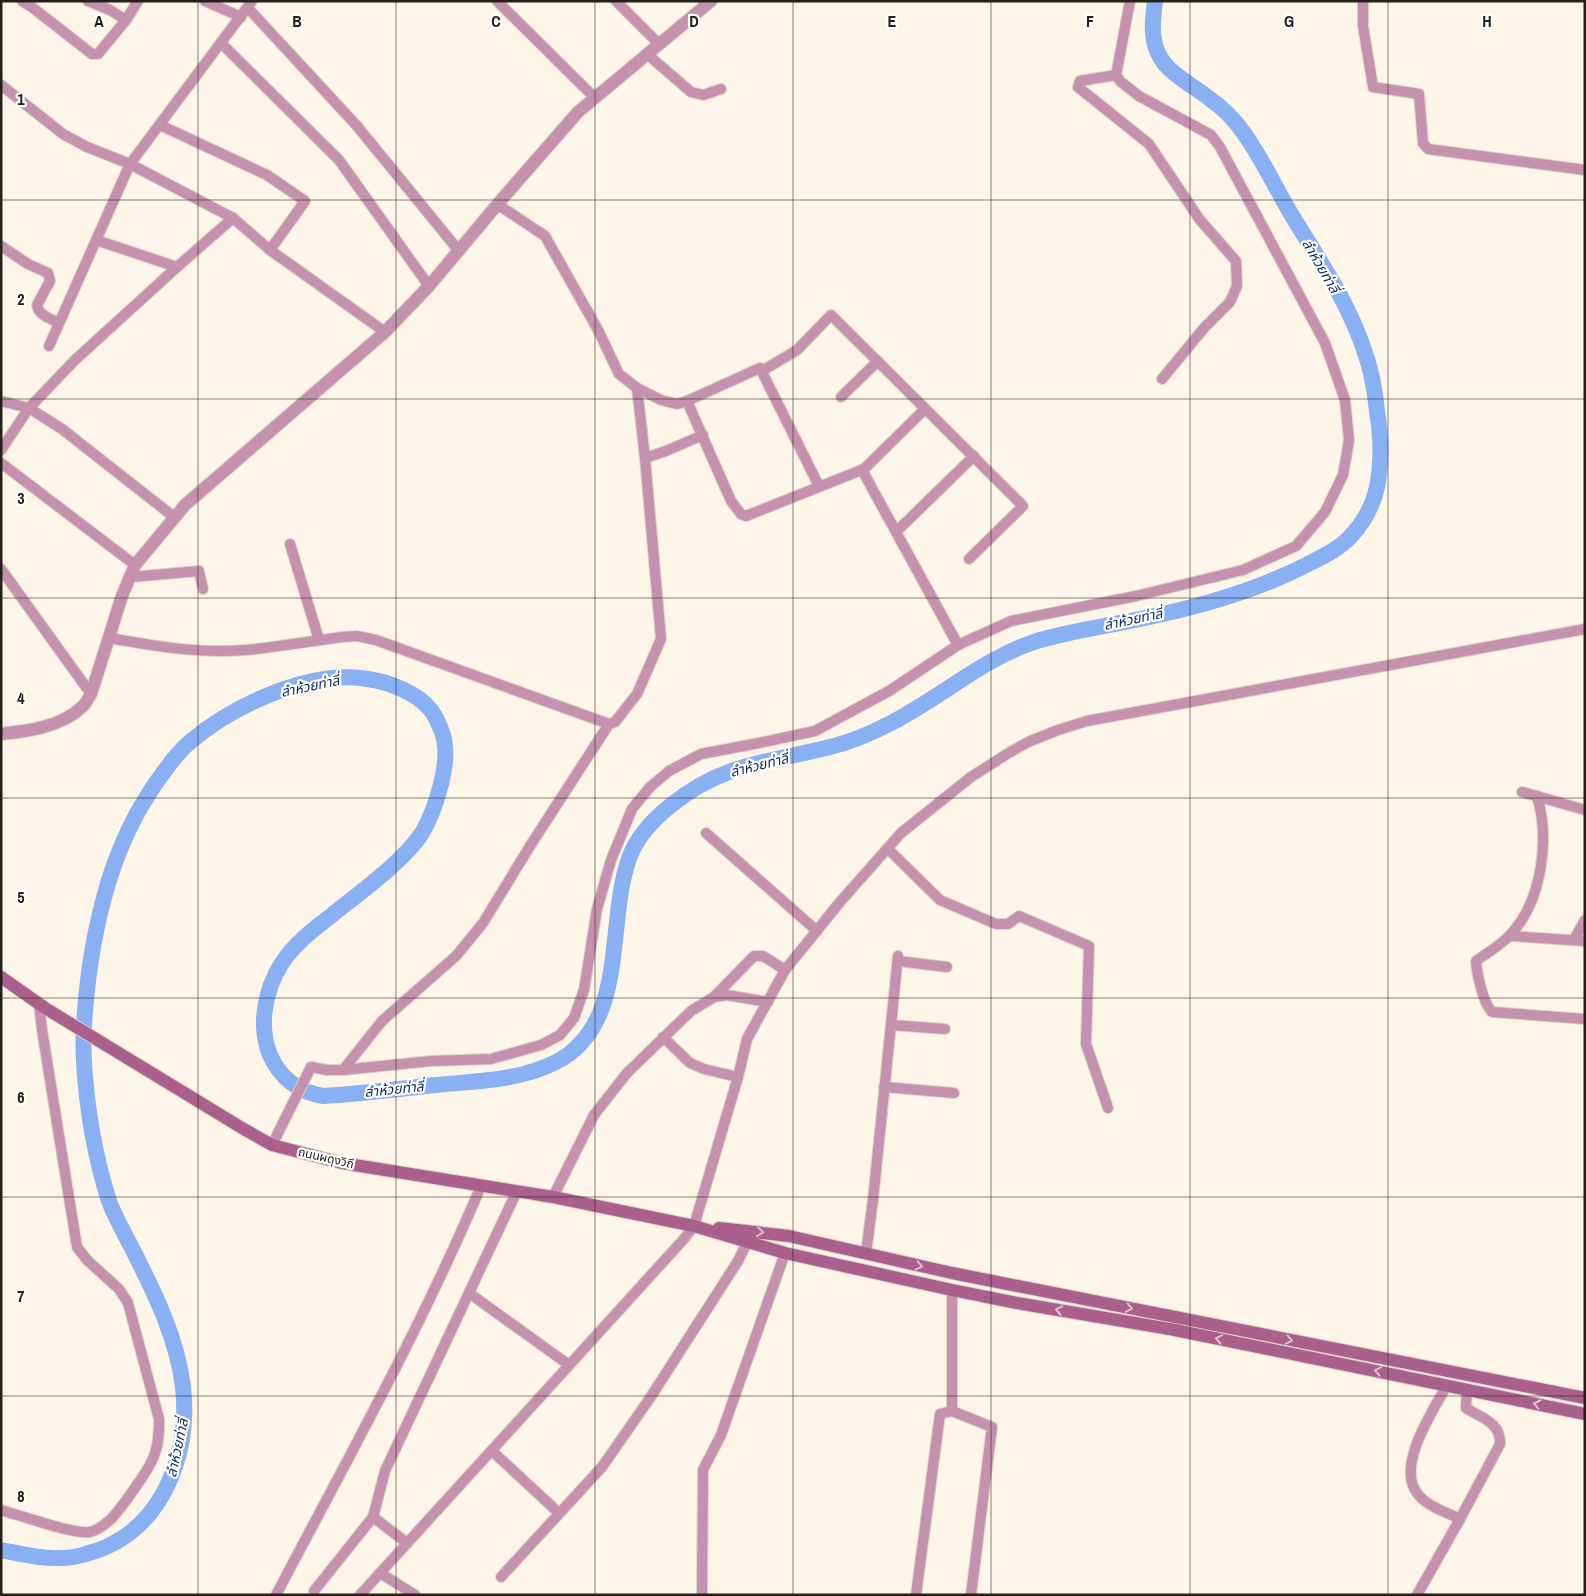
<svg xmlns="http://www.w3.org/2000/svg" width="1586" height="1596" font-family="'Archivo Narrow','Noto Sans Thai',sans-serif">
	<style>
		.lines { fill: none; stroke-linecap: round; stroke-linejoin: round }
		.river { stroke: #88b0f2; stroke-width: 16 }
		.minor-casing { stroke: #dad3c6; stroke-width: 12 }
		.tertiary-casing { stroke: #dad3c6; stroke-width: 14 }
		.secondary-casing { stroke: #dad3c6; stroke-width: 14 }
		.minor { stroke: #c591af; stroke-width: 10 }
		.tertiary { stroke: #c591af; stroke-width: 12 }
		.secondary { stroke: #aa5f8d; stroke-width: 12 }
		.oneway { stroke: #ddbfd1 }
		.grid { fill: none; stroke: #252018; stroke-width: 1; stroke-opacity: 0.55 }
		.labels { text-anchor: middle; stroke-width: 4.5; stroke-linejoin: round; paint-order: stroke }
		.street-label { font-size: 12px; fill: #252018; stroke: #fff }
		.water-label { font-size: 14px; font-style: italic; fill: #03265e; stroke: #fff }
		.grid-label { font-size: 16px; text-anchor: middle; font-weight: bold; fill: #252018; stroke: #fff; stroke-width: 4.5; stroke-linejoin: round; paint-order: stroke }
	</style>
	<rect width="100%" height="100%" fill="#fdf5e7"/>
	<g class="lines">
		<!-- river -->
		<path class="river" d="M1,1550C21,1554 41,1559 62,1558C76,1558 90,1553 104,1548C166,1521 190,1450 183,1387C177,1337 154,1292 132,1248C124,1233 115,1217 109,1201C95,1157 87,1110 84,1063C82,1029 86,993 91,959C102,891 121,829 163,773C171,762 180,750 191,741C234,705 311,669 368,679C389,682 417,693 430,709C436,716 439,724 442,732C448,749 445,767 441,784C437,800 431,818 422,833C403,862 359,893 332,915C314,929 294,944 282,963C265,989 258,1026 270,1055C280,1078 299,1092 323,1096C361,1094 398,1089 436,1085C476,1081 519,1081 556,1062C630,1024 605,921 630,856C644,819 693,785 729,772C761,760 796,756 830,747C851,742 872,733 891,723C938,699 982,660 1031,643C1055,635 1079,631 1104,626C1175,613 1248,596 1312,562C1326,555 1340,548 1351,536C1364,522 1373,505 1377,487C1382,462 1381,436 1377,411C1375,393 1372,373 1366,356C1350,304 1319,260 1291,214C1275,187 1262,158 1243,132C1234,119 1223,108 1210,99C1191,83 1164,73 1156,48C1151,33 1153,17 1155,1"/>
		<defs>
			<g id="minor">
				<polyline points="22,1 33,8 92,54 98,54 126,20 110,10 88,1"/>
				<polyline points="205,1 241,17"/>
				<polyline points="497,1 595,98"/>
				<polyline points="616,1 659,44"/>
				<polyline points="1130,1 1116,75 1080,81 1078,87 1149,144 1200,220 1236,261 1237,286 1230,302 1204,328 1162,379"/>
				<polyline points="1363,1 1363,26 1373,87 1419,94 1423,143 1428,149 1585,170"/>
				<polyline points="248,8 357,126 459,251"/>
				<polyline points="126,20 138,1"/>
				<polyline points="221,43 339,160 429,286"/>
				<polyline points="647,54 691,92 703,95 721,89"/>
				<polyline points="1,85 63,134 87,147 130,164 233,218 270,250 385,332"/>
				<polyline points="160,125 267,175 305,201 270,250"/>
				<polyline points="497,204 545,236 598,330 619,374 637,388 661,400 677,404 687,401 760,368 819,486"/>
				<polyline points="96,240 177,267"/>
				<path d="M1,246L28,264L48,273L50,281L37,305C38,315 51,319 59,323"/>
				<polyline points="49,346 130,164 252,1"/>
				<polyline points="762,371 797,350 831,315 1023,506 969,559"/>
				<polyline points="841,397 878,361"/>
				<polyline points="1,401 29,408 62,429 174,517"/>
				<polyline points="687,401 731,501 741,514 746,516 864,469 925,409"/>
				<polyline points="1,450 29,408 75,360 177,267 233,218"/>
				<polyline points="645,458 666,451 703,435"/>
				<polyline points="1,463 135,565"/>
				<polyline points="862,470 958,645"/>
				<polyline points="897,531 974,456"/>
				<polyline points="290,544 319,640"/>
				<polyline points="1,569 91,694"/>
				<polyline points="131,577 199,571 203,589"/>
				<path d="M109,638C155,646 200,654 246,650C278,647 310,641 342,637L357,636L376,640L609,724L530,846L483,923L456,956L382,1021L343,1070H327L311,1067L272,1145"/>
				<polyline points="609,724 615,722 637,694 661,639 645,458 637,388"/>
				<polyline points="1522,792 1585,810"/>
				<path d="M1537,796C1550,839 1542,902 1510,935C1501,945 1487,953 1476,961C1477,974 1483,1003 1492,1012L1585,1019"/>
				<polyline points="706,833 817,931"/>
				<polyline points="888,849 940,900 996,924 1008,924 1019,916 1089,946 1086,1044 1108,1108"/>
				<polyline points="1510,936 1585,941"/>
				<polyline points="1574,940 1585,920"/>
				<polyline points="898,961 947,967"/>
				<polyline points="714,997 754,956 763,956 785,970"/>
				<polyline points="891,1025 945,1029"/>
				<polyline points="663,1037 690,1063 704,1069 738,1077"/>
				<polyline points="343,1070 431,1061 491,1059 541,1045 560,1035 574,1018 584,990 597,909 611,860 632,809 650,787 669,771 701,754 759,743 815,731 889,691 958,645 1011,621 1136,596 1243,570 1296,546 1325,512 1343,475 1349,440 1345,400 1325,343 1220,147 1211,135 1139,96 1121,82 1116,75"/>
				<polyline points="884,1087 954,1093"/>
				<polyline points="553,1197 594,1115 627,1073 691,1011 714,997 727,995 768,1002"/>
				<polyline points="866,1253 873,1200 898,956"/>
				<polyline points="469,1293 569,1365"/>
				<path d="M1447,1385C1433,1411 1396,1465 1417,1493C1426,1506 1446,1512 1460,1519"/>
				<polyline points="952,1411 992,1427 971,1595"/>
				<polyline points="492,1451 559,1513"/>
				<path d="M1,1510C19,1515 75,1535 90,1532C98,1530 107,1523 113,1517C123,1505 151,1468 155,1453C159,1442 159,1431 159,1419L128,1303L119,1289L87,1260L77,1247L42,1030L39,1004"/>
				<polyline points="373,1517 407,1543"/>
				<polyline points="380,1573 415,1595"/>
				<polyline points="501,1577 602,1467 650,1398 738,1261 747,1243"/>
				<polyline points="314,1591 373,1517 385,1471 517,1191"/>
				<path d="M276,1595C347,1460 422,1326 481,1186"/>
				<polyline points="360,1595 683,1240 694,1226 738,1077 747,1039 785,970 840,902 901,833 971,777 1007,754 1028,742 1058,730 1087,721 1585,629"/>
				<polyline points="702,1595 703,1470 721,1435 785,1253"/>
				<polyline points="916,1595 940,1414 952,1411 952,1290"/>
				<path d="M1417,1595L1460,1519L1500,1444C1501,1422 1481,1418 1466,1408L1467,1389"/>
			</g>
			<path id="tertiary" d="M1,734C28,731 61,727 82,707C86,704 88,698 91,694L122,596L135,565L185,505L385,332L429,286L502,199L578,112L711,1"/>
			<g id="secondary">
				<polyline points="1,977 45,1008 242,1128 272,1145 342,1163 553,1197 694,1226 785,1253 952,1290 1017,1303 1170,1329 1585,1414"/>
				<polyline points="719,1228 789,1236 952,1273 1585,1398"/>
			</g>
		</defs>
		<!-- minor casing -->
		<use href="#minor" class="minor-casing"/>
		<!-- tertiary casing -->
		<use href="#tertiary" class="tertiary-casing"/>
		<!-- secondary casing -->
		<use href="#secondary" class="secondary-casing"/>
		<!-- minor -->
		<use href="#minor" class="minor"/>
		<!-- tertiary -->
		<use href="#tertiary" class="tertiary"/>
		<!-- secondary -->
		<use href="#secondary" class="secondary"/>
	</g>
	<!-- one-way arrows -->
	<defs><path id="oneway-chevron" d="M-2-3.5L2.5 0L-2 3.5" fill="none" stroke-width="1.6" stroke-linecap="round" stroke-linejoin="round" transform="scale(1.25)"/></defs>
	<g class="oneway">
		<use href="#oneway-chevron" transform="translate(760 1232) rotate(6)"/>
		<use href="#oneway-chevron" transform="translate(919 1266) rotate(13)"/>
		<use href="#oneway-chevron" transform="translate(1129 1308) rotate(11)"/>
		<use href="#oneway-chevron" transform="translate(1059 1310) rotate(-170)"/>
		<use href="#oneway-chevron" transform="translate(1219 1339) rotate(-169)"/>
		<use href="#oneway-chevron" transform="translate(1289 1340) rotate(11)"/>
		<use href="#oneway-chevron" transform="translate(1378 1371) rotate(-169)"/>
		<use href="#oneway-chevron" transform="translate(1537 1404) rotate(-168)"/>
	</g>
	<!-- grid -->
	<path class="grid" d="M198,1V1595M396,1V1595M595,1V1595M793,1V1595M991,1V1595M1190,1V1595M1388,1V1595M1,200H1585M1,399H1585M1,598H1585M1,798H1585M1,998H1585M1,1197H1585M1,1396H1585"/>
	<g class="labels">
		<!-- street labels -->
		<g class="street-label">
			<text transform="translate(326 1158) rotate(13)" y="4">ถนนผดุงวิถี</text>
		</g>
		<!-- water labels -->
		<g class="water-label">
			<text transform="translate(1321 266) rotate(60)" y="5">ลำห้วยท่าลี่</text>
			<text transform="translate(1133 619) rotate(-12)" y="5">ลำห้วยท่าลี่</text>
			<text transform="translate(310 686) rotate(-12)" y="5">ลำห้วยท่าลี่</text>
			<text transform="translate(759 765) rotate(-14)" y="5">ลำห้วยท่าลี่</text>
			<text transform="translate(394 1089) rotate(-6)" y="5">ลำห้วยท่าลี่</text>
			<text transform="translate(177 1448) rotate(-78)" y="5">ลำห้วยท่าลี่</text>
		</g>
	</g>
	<g class="grid-label">
		<text x="99" y="27">A</text>
		<text x="297" y="27">B</text>
		<text x="496" y="27">C</text>
		<text x="694" y="27">D</text>
		<text x="892" y="27">E</text>
		<text x="1090" y="27">F</text>
		<text x="1289" y="27">G</text>
		<text x="1487" y="27">H</text>
		<text x="21" y="105">1</text>
		<text x="21" y="305">2</text>
		<text x="21" y="504">3</text>
		<text x="21" y="704">4</text>
		<text x="21" y="903">5</text>
		<text x="21" y="1103">6</text>
		<text x="21" y="1302">7</text>
		<text x="21" y="1502">8</text>
	</g>
	<!-- border -->
	<rect width="1586" height="1596" fill="none" stroke="#252018" stroke-width="5"/>
</svg>
